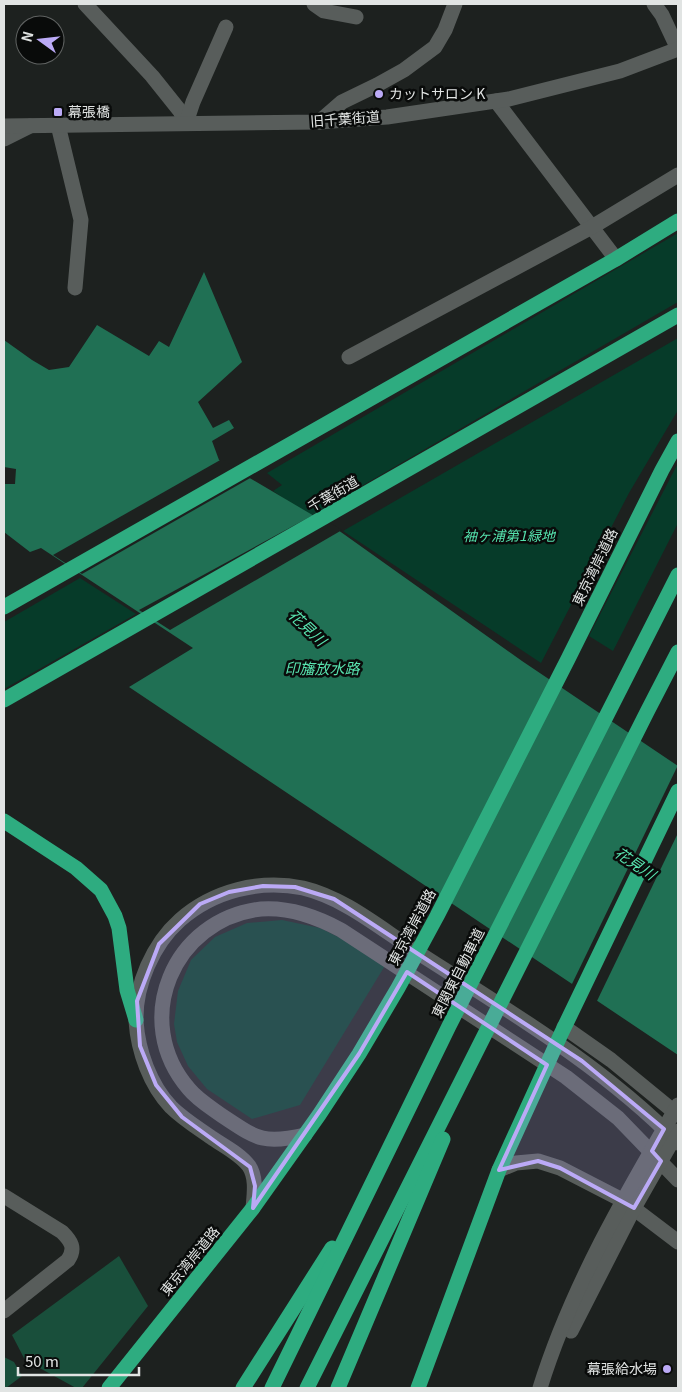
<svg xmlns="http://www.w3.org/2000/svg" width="682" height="1392" font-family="Georgia,'Noto Sans JP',serif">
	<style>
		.green { fill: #063b29 }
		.forest { fill: #194f3b }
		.water { fill: #207054 }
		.pier { fill: #1d211f }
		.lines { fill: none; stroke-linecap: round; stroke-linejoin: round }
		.street { stroke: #585d5b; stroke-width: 15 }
		.secondary { stroke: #585d5b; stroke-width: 15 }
		.highway { stroke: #2eac80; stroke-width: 15 }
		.marked { fill: #bbaaf6; fill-opacity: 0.2; stroke: #bbaaf6; stroke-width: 4; stroke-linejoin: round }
		.poi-dot { fill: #bbaaf6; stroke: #090b0a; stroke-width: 2 }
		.labels { text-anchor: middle; stroke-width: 5; stroke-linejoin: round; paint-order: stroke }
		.poi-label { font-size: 14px; fill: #e1e4e3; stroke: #090b0a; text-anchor: start }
		.street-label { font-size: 14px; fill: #e1e4e3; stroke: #090b0a }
		.park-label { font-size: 14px; font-style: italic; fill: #54e0ac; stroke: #090b0a }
		.water-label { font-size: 15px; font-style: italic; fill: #58e3af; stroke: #090b0a }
	</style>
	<rect width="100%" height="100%" fill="#1d211f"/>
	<!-- green -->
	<g class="green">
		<polygon points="678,233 678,302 310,516 273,491 282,485 267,473"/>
		<polygon points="678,338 678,410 629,493 541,663 343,531"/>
		<polygon points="678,463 678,523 613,651 589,636"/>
		<polygon points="80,578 136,614 4,689 4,622"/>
		<polygon points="282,920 320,928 371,953 386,964 300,1105 252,1119 207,1089 188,1066 177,1042 174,1024 178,991 191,960 215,937 247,923"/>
	</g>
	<!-- forest -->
	<g class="forest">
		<polygon points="119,1256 148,1306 82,1388 76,1388 25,1360 12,1335"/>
		<polygon points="4,1357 14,1362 22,1376 6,1388 4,1388"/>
	</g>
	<!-- water -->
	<polygon class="water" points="204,272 242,362 198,402 213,428 229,420 234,428 212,441 219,460 338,530 522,661 678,766 678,1055 129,687 193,648 41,548 30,552 4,532 4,484 15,484 16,469 4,467 4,340 32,360 49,370 69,367 97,325 149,356 159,341 169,347"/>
	<!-- pier -->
	<g class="pier">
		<polygon points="222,459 252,477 82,574 53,555"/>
		<polygon points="315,514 342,530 170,630 139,610"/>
		<polygon points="678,765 678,833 596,1003 571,986"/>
	</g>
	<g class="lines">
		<!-- street -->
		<g class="street">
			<polyline points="85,4 152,76 180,111 186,123"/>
			<polyline points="314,4 324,11 356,17"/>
			<polyline points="654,4 662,15 678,49"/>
			<polyline points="496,101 616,259"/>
			<polyline points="319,122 342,102 377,85 404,70 435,47 445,30 455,4"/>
			<polyline points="186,123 193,102 226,27"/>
			<polyline points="58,125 81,220 75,288"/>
			<polyline points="4,139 30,126"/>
			<polyline points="349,357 592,227 678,175"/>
		</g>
		<!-- secondary -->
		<g class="secondary">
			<polyline points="4,126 319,122 387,117 509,99 620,71 678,49"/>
			<polyline points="564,1027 611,1060 678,1115"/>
			<path d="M305,1135C262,1145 256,1138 221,1115C210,1107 197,1099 189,1089C130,1021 173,919 261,909C288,907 317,917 341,930L566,1077L618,1118L678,1180"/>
			<polyline points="499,1170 516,1163 538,1161 560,1168 624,1201 678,1242"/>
			<path d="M4,1196L62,1232C71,1241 76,1248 68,1260L4,1311"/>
			<path d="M253,1208C254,1195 257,1178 249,1166C240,1154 224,1146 212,1138C198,1128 183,1119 171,1107C150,1085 138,1051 136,1021C135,985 153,944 180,920C213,891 259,879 303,888C345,898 381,929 417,952C507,1010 603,1066 678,1143"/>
			<polyline points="571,1331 634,1208 678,1131"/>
			<path d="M540,1388C571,1288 625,1195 678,1105"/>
		</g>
		<!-- highway -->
		<g class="highway">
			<polyline points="4,607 616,259 678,221"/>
			<polyline points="4,700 678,315"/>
			<polyline points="4,821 76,868 101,890 115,916 119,928 127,990 136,1020"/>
			<polyline points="109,1388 253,1208 319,1115 359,1054 398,988 437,916 568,659 662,470 678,441"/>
			<polyline points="243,1388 332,1248"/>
			<polyline points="272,1388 449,1026 678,575"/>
			<polyline points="307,1388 647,712 678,652"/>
			<polyline points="338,1388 443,1139"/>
			<polyline points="418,1388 499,1170 561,1034 678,791"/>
		</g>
	</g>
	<!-- marked area -->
	<path class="marked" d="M263,886L295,887L334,899L582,1061L664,1129L652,1151L661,1161L634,1208L560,1168L538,1161L499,1170L547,1065L407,972L359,1054L253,1208L255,1186L250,1167L182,1117L156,1085L140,1046L137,1001L159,944L200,904L229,892Z"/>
	<!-- markers -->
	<g class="poi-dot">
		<circle cx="379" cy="94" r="5"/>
		<rect x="53" y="107" width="10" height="10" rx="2.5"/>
		<circle cx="667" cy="1369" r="5"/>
	</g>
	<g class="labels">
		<!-- poi labels -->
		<g class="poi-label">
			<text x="389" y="99">カットサロン K</text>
			<text x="68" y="117">幕張橋</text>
			<text x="657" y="1374" text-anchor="end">幕張給水場</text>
		</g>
		<!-- street labels -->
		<g class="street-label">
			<text transform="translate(345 119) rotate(-4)" y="5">旧千葉街道</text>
			<text transform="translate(333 494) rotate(-30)" y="5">千葉街道</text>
			<text transform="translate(595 567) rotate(-64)" y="5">東京湾岸道路</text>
			<text transform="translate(412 927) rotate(-62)" y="5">東京湾岸道路</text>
			<text transform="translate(458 973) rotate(-63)" y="5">東関東自動車道</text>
			<text transform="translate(190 1261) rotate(-51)" y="5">東京湾岸道路</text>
		</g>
		<!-- park labels -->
		<g class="park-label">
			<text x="509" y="541">袖ヶ浦第1緑地</text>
		</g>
		<!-- water labels -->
		<g class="water-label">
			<text transform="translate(307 628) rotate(43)" y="5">花見川</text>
			<text x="322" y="674">印旛放水路</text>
			<text transform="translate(635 864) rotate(34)" y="5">花見川</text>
		</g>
	</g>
	<!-- border -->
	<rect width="682" height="1392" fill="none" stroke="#e1e4e3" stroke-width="10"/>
	<!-- north arrow -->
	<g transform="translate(40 40) rotate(285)"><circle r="24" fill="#090b0a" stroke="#5f6261"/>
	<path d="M0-4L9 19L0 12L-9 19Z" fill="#bbaaf6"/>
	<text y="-8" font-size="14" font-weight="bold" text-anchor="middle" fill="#e1e4e3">N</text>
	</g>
	<!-- scale -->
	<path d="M18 1367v8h121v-8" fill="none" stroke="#e1e4e3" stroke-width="2.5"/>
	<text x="25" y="1367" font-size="15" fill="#e1e4e3" stroke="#090b0a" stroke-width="4" paint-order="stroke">50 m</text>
</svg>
